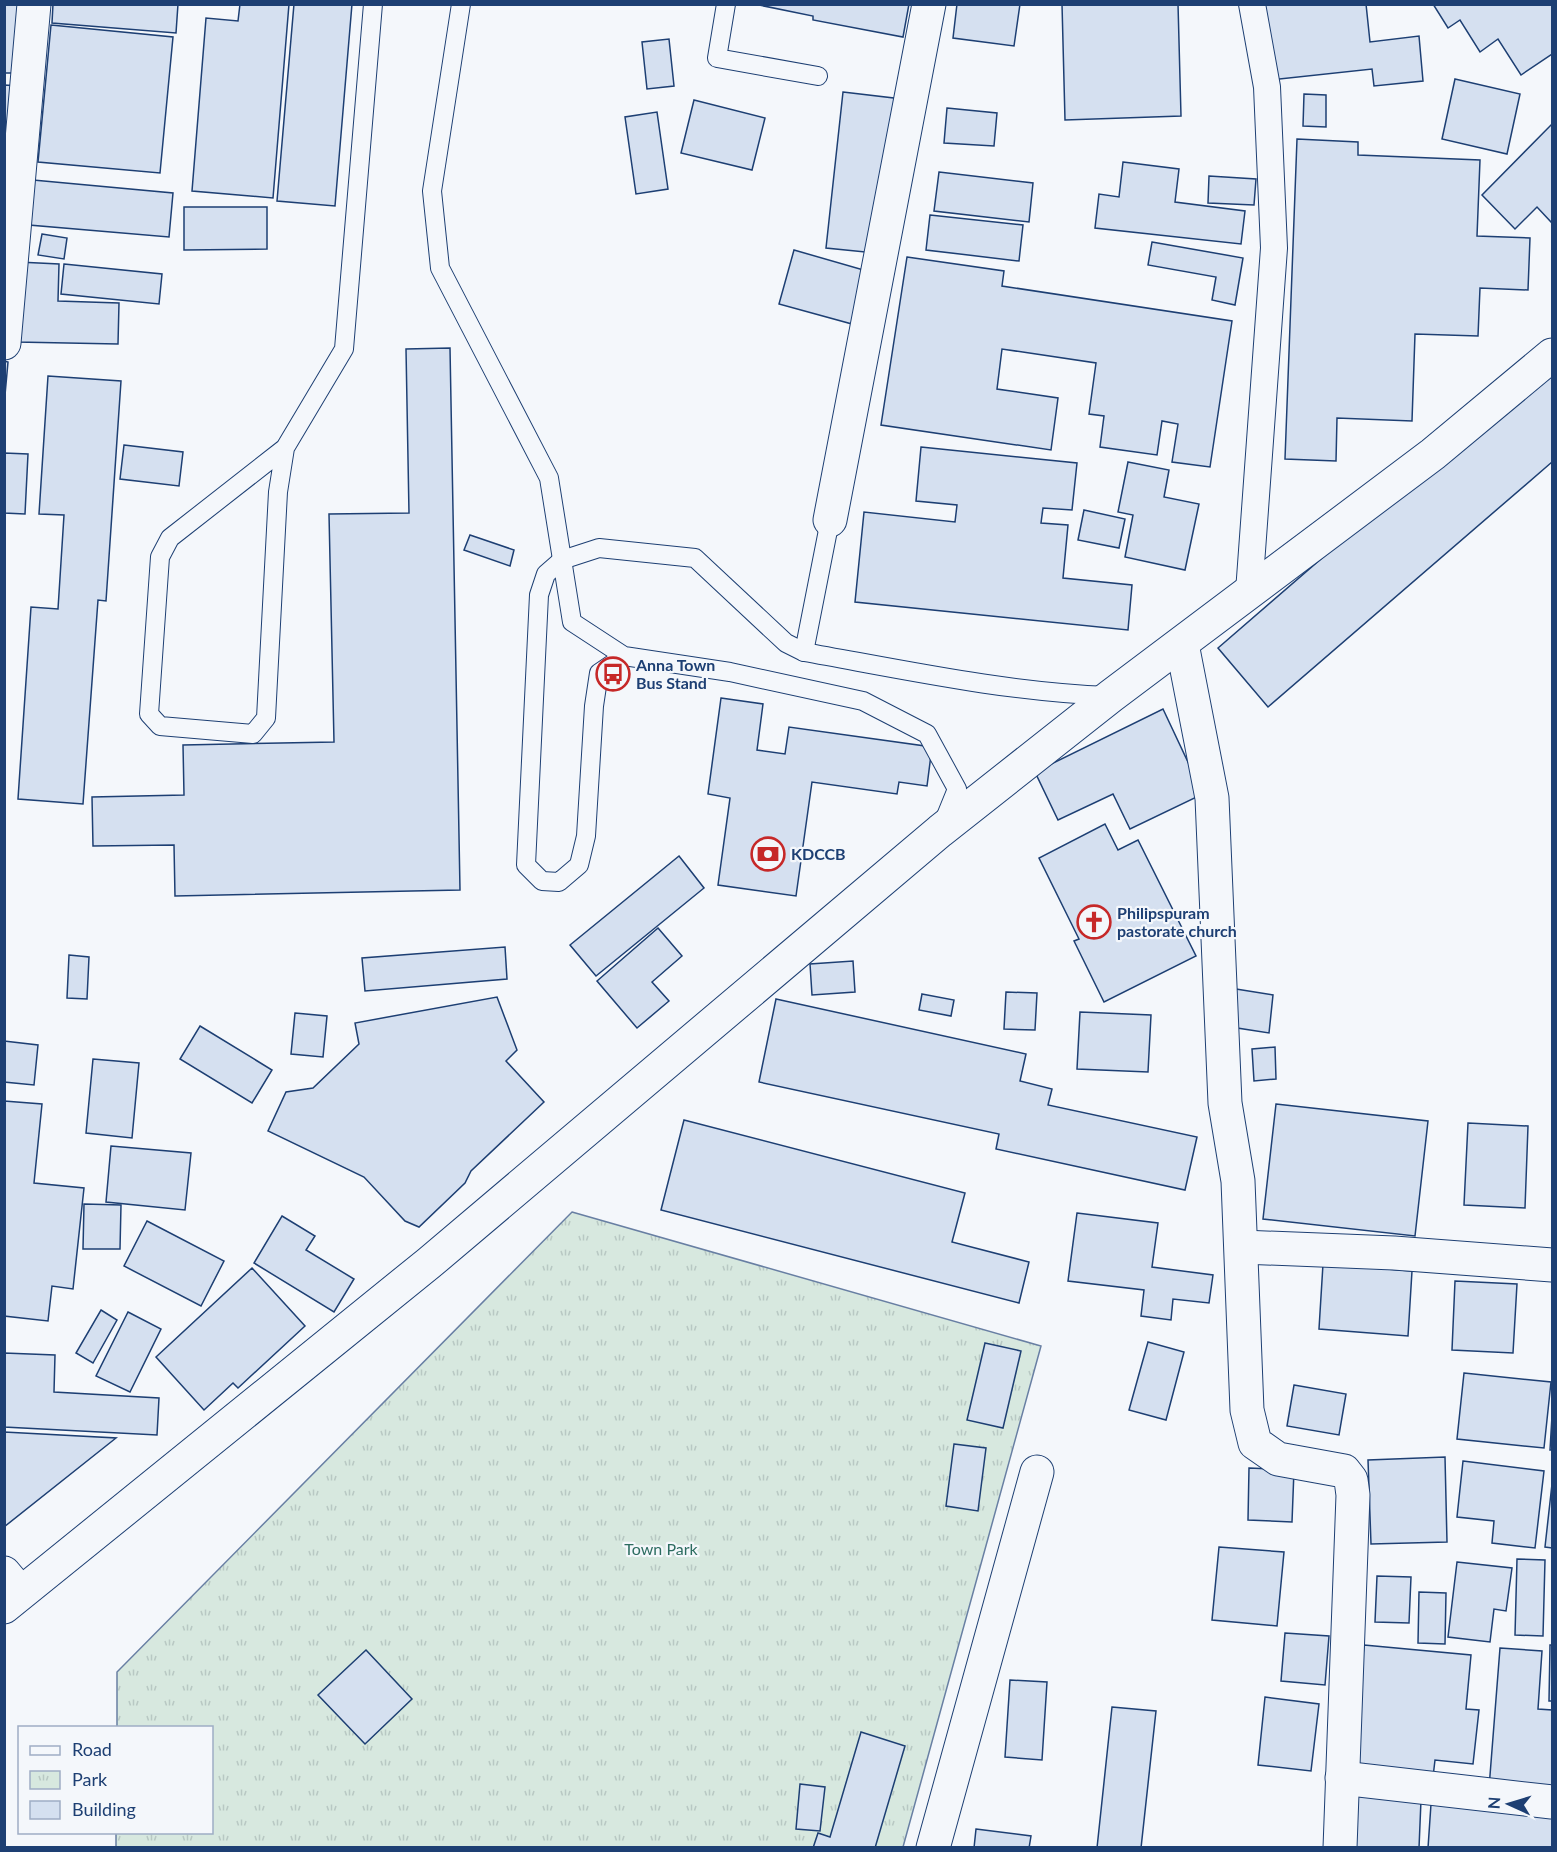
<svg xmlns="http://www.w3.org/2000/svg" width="1557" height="1852" font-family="Lato,sans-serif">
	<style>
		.park { fill: url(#park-tufts); stroke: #687fa3; stroke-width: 1.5 }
		.building { fill: #d5e0f0; stroke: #1d3f73; stroke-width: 1.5 }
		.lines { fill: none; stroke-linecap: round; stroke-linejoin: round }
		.service-casing { stroke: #1d3f73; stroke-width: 20 }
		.pedestrian-casing { stroke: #1d3f73; stroke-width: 28 }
		.minor-casing { stroke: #1d3f73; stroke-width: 35 }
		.primary-casing { stroke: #1d3f73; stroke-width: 35 }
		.service { stroke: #f4f7fb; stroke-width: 18 }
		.pedestrian { stroke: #f4f7fb; stroke-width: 26 }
		.minor { stroke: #f4f7fb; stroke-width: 33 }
		.primary { stroke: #f4f7fb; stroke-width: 33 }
		.labels { text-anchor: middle; stroke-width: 4.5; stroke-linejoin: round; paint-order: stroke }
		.poi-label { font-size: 16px; font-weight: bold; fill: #1d3f73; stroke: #f4f7fb; text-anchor: start }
		.park-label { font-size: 16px; fill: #2c6c60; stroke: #f4f7fb }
	</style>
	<defs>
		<pattern id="park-tufts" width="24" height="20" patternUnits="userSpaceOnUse" patternTransform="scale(1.5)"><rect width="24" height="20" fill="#d7e8df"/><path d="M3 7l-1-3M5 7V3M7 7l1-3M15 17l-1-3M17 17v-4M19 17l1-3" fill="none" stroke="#b8c8c3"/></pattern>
	</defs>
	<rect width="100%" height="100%" fill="#f4f7fb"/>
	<!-- park -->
	<polygon class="park" points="572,1212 1041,1346 903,1847 116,1847 116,1833 212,1832 212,1728 117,1727 117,1672"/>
	<!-- building -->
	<g class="building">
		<polygon points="4,4 18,4 20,73 4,73"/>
		<polygon points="53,4 178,4 176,33 52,23"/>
		<polygon points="240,4 289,4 273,198 192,191 206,18 238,21"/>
		<polygon points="294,4 352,4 335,206 277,201"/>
		<polygon points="754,4 909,4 903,37 813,20 813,16"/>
		<polygon points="957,4 1020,4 1014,46 953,38"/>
		<polygon points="1062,4 1178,4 1181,116 1065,120"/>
		<polygon points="1261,4 1366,4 1370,42 1419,36 1423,81 1374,86 1372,69 1269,80"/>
		<polygon points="1433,4 1552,4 1552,54 1521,75 1498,39 1480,52 1460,20 1448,28"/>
		<polygon points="51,25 173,37 160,173 38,162"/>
		<polygon points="669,39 674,86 647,89 642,42"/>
		<polygon points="1455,79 1520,94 1507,154 1442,139"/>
		<polygon points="4,85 20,86 4,179"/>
		<polygon points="843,92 902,99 875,253 826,248"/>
		<polygon points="1304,94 1326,95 1326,127 1303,126"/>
		<polygon points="694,100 765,118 752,170 681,153"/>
		<polygon points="947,108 997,113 994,146 944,143"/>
		<polygon points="657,112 668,189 636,194 625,117"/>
		<polygon points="1552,124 1552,223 1537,207 1515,229 1482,195"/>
		<polygon points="1297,139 1358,142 1358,155 1480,160 1477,236 1530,238 1528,290 1480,288 1478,336 1415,334 1412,421 1337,418 1336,461 1285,459"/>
		<polygon points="1123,162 1179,169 1175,202 1245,211 1241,244 1095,228 1099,194 1119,197"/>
		<polygon points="939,172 1033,183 1029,222 934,211"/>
		<polygon points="1209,176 1256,179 1254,205 1208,203"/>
		<polygon points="33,180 173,193 169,237 29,225"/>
		<polygon points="184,207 267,207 267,249 184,250"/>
		<polygon points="930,215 1023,225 1019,261 926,250"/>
		<polygon points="42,234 67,238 64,259 38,255"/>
		<polygon points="1152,242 1243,258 1235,305 1212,300 1216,277 1148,265"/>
		<polygon points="794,250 867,271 852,324 779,304"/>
		<polygon points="907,257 1004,271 1002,286 1232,321 1210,467 1172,462 1178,424 1162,421 1157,455 1100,447 1104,416 1089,414 1096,363 1002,349 997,389 1058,398 1051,450 881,425"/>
		<polygon points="18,262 59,264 58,301 119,303 118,344 16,342"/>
		<polygon points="64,264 162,274 159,304 61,294"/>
		<polygon points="450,348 460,890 175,896 174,845 93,846 92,797 184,795 183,745 334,742 329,514 409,513 406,349"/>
		<polygon points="1552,359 1552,462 1268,707 1218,648"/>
		<polygon points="4,361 8,362 4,406"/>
		<polygon points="48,376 121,381 106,601 98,600 83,804 18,799 31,607 58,609 64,515 39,514"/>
		<polygon points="124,445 183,452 179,486 120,479"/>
		<polygon points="921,447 1077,463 1072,510 1043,508 1041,523 1068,525 1063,578 1132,585 1128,630 855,602 864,512 955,522 957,505 916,501"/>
		<polygon points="4,453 28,454 25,514 4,513"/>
		<polygon points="1128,462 1169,470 1164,497 1199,504 1185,570 1125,557 1133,515 1118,512"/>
		<polygon points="1084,510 1125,519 1119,548 1078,540"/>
		<polygon points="470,535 514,550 510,566 464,550"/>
		<polygon points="721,698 763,704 757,750 785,754 789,727 932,747 927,786 899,782 897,794 812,782 796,896 718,885 730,798 708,794"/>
		<polygon points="1163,709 1203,794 1130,829 1113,794 1058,820 1035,772"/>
		<polygon points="1105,824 1118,850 1138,840 1196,956 1104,1002 1074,941 1079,939 1039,858"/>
		<polygon points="679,856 704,888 596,976 570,945"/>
		<polygon points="658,928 682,956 652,982 669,1001 637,1028 597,981"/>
		<polygon points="505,947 507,979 365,991 362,958"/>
		<polygon points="69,955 89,957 87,999 67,998"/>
		<polygon points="853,961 855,992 812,995 810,964"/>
		<polygon points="1236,989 1273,995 1269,1033 1231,1027"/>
		<polygon points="1006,992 1037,993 1035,1030 1004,1029"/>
		<polygon points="922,994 954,1000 951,1016 919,1010"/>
		<polygon points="497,997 517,1050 506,1061 544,1102 471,1171 465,1183 419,1227 405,1221 364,1177 268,1131 286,1092 313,1088 359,1044 355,1023"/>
		<polygon points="776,999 1026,1054 1020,1081 1052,1089 1048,1105 1197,1137 1185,1190 996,1149 999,1134 759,1082"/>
		<polygon points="1080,1012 1151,1015 1148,1072 1077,1069"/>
		<polygon points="295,1013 327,1016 323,1057 291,1054"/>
		<polygon points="200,1026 272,1070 252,1103 180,1059"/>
		<polygon points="4,1041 38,1045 34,1085 4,1082"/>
		<polygon points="1275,1047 1276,1079 1254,1081 1252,1049"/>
		<polygon points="93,1059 139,1063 132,1138 86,1133"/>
		<polygon points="4,1101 42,1104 34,1183 84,1188 73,1289 52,1286 48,1321 4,1316"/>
		<polygon points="1276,1104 1428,1121 1415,1236 1263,1219"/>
		<polygon points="684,1120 965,1193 952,1242 1029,1262 1019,1303 661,1210"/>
		<polygon points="1468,1123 1528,1126 1525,1208 1464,1205"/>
		<polygon points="111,1146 191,1153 185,1210 106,1202"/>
		<polygon points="84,1204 121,1205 120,1249 83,1249"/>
		<polygon points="1077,1213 1158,1223 1152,1267 1213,1275 1209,1303 1173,1299 1171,1320 1141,1316 1144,1290 1068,1281"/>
		<polygon points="282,1216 315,1236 306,1250 354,1279 334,1312 254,1263"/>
		<polygon points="147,1221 224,1261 201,1306 124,1266"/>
		<polygon points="1323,1264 1412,1271 1408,1336 1319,1329"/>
		<polygon points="252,1268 305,1326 238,1388 233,1383 204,1410 156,1357"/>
		<polygon points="1455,1281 1517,1284 1513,1353 1452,1350"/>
		<polygon points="101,1310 117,1320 93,1363 76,1353"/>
		<polygon points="128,1312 161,1329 130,1392 96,1376"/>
		<polygon points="1148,1342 1184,1352 1166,1420 1129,1410"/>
		<polygon points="985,1343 1021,1351 1003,1428 967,1420"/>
		<polygon points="4,1353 55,1355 54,1392 159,1398 157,1435 4,1427"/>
		<polygon points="1464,1373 1551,1382 1544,1448 1457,1439"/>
		<polygon points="1294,1385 1346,1394 1339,1435 1287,1426"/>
		<polygon points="1552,1416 1552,1450 1550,1450"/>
		<polygon points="4,1432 116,1438 4,1527"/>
		<polygon points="954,1444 986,1448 978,1511 946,1506"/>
		<polygon points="1445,1457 1447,1542 1371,1544 1368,1460"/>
		<polygon points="1463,1461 1544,1471 1535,1548 1492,1543 1494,1521 1457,1517"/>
		<polygon points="1249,1468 1294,1470 1292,1522 1248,1520"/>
		<polygon points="1552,1484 1552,1548 1545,1547"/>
		<polygon points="1219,1547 1284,1552 1277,1626 1212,1620"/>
		<polygon points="1517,1559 1545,1560 1543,1636 1515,1635"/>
		<polygon points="1457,1562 1512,1568 1506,1611 1494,1609 1490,1642 1448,1637"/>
		<polygon points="1377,1576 1411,1577 1409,1623 1375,1622"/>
		<polygon points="1419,1592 1446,1593 1445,1644 1418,1643"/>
		<polygon points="1285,1633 1329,1636 1325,1685 1281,1681"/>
		<polygon points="1364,1645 1471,1655 1466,1709 1479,1710 1473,1764 1435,1760 1433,1777 1352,1769"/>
		<polygon points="1550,1645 1552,1645 1552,1701 1549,1701"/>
		<polygon points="1500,1648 1542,1651 1538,1709 1552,1710 1552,1793 1489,1788"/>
		<polygon points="366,1650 412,1699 365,1744 318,1695"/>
		<polygon points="1010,1680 1047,1682 1042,1760 1005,1757"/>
		<polygon points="1265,1697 1319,1704 1311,1771 1258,1765"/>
		<polygon points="1112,1707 1156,1711 1141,1848 1097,1848"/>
		<polygon points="861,1732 905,1746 875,1848 813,1848 818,1833 830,1837"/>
		<polygon points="800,1784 825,1787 820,1831 796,1829"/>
		<polygon points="1354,1796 1421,1800 1419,1848 1351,1848"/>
		<polygon points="1431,1804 1552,1813 1552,1848 1428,1848"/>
		<polygon points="976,1829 1031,1836 1029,1848 974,1848"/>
	</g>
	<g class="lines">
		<defs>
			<g id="service">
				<polyline points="461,4 432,191 440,268 549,478 572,622 624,656 730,672 863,701 927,734 957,789 944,821"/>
				<polyline points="726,4 717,58 818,76"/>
				<polyline points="285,448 278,492 266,718 253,734 160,726 149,714 160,557 170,538 285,448 344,349 373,4"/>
				<polyline points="804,652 830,520"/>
				<path d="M624,656L599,673L594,706L586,836L579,865L559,882L542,881L526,865L539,595L546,574L562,560L599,548L695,558L786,643L804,652C905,670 1006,692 1109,696"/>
			</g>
			<polyline id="pedestrian" points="1249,592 1274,248 1267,87 1252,4"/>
			<g id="minor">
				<polyline points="4,343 34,4"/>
				<polyline points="830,520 929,4"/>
				<polyline points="1182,644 1212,798 1225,1103 1238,1181 1247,1410 1255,1443 1278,1459 1344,1471 1351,1480 1353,1495 1340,1848"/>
				<polyline points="1242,1247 1394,1253 1552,1265"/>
				<polyline points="4,1573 20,1592"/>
				<polyline points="1342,1778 1552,1802"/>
				<polyline points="933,1848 1037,1472"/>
			</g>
			<polyline id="primary" points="4,1607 429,1263 940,831 1111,696 1433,454 1552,355"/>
		</defs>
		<!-- service casing -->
		<use href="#service" class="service-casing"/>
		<!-- pedestrian casing -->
		<use href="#pedestrian" class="pedestrian-casing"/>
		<!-- minor casing -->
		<use href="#minor" class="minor-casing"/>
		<!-- primary casing -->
		<use href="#primary" class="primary-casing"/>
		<!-- service -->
		<use href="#service" class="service"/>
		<!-- pedestrian -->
		<use href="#pedestrian" class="pedestrian"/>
		<!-- minor -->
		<use href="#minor" class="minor"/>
		<!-- primary -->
		<use href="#primary" class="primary"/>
	</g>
	<!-- icons -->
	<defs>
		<symbol id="bus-ring" viewBox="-11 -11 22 22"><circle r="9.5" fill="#f4f7fb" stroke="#c62828" stroke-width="1.5"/><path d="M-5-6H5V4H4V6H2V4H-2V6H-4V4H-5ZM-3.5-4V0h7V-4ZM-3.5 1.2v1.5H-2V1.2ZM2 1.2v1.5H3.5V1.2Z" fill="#c62828"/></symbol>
		<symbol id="bank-ring" viewBox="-11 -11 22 22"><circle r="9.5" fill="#f4f7fb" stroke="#c62828" stroke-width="1.5"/><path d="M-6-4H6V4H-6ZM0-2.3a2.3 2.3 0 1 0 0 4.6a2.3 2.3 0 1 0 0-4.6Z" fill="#c62828"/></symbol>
		<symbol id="church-ring" viewBox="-11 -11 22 22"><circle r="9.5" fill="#f4f7fb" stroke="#c62828" stroke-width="1.5"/><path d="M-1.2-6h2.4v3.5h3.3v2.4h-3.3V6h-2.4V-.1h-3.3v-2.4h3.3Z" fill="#c62828"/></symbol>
	</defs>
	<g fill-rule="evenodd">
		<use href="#bus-ring" x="594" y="655" width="38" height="38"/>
		<use href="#bank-ring" x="749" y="835" width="38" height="38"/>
		<use href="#church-ring" x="1075" y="903" width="38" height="38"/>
	</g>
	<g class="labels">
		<!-- poi labels -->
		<g class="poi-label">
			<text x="636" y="671">Anna Town<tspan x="636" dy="18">Bus Stand</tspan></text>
			<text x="791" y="860">KDCCB</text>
			<text x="1117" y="919">Philipspuram<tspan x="1117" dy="18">pastorate church</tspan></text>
		</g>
		<!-- park labels -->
		<g class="park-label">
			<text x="661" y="1555">Town Park</text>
		</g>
	</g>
	<!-- border -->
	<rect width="1557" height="1852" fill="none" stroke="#1d3f73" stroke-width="12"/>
	<!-- legend -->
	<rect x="18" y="1726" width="195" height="108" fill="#f4f7fb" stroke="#9eadc5" stroke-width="1.5"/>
	<rect x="30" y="1746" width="30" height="9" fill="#f4f7fb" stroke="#9eadc5" stroke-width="1.5"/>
	<text x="72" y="1756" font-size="18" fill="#1d3f73">Road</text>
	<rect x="30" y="1771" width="30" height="18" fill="url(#park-tufts)" stroke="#9eadc5" stroke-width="1.5"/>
	<text x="72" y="1786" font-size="18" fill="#1d3f73">Park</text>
	<rect x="30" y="1801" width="30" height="18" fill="#d5e0f0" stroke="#9eadc5" stroke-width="1.5"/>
	<text x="72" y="1816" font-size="18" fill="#1d3f73">Building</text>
	<!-- north arrow -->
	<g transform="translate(1509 1804) rotate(274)" stroke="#f4f7fb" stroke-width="4.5" paint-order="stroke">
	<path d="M0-4.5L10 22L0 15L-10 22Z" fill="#1d3f73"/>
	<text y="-9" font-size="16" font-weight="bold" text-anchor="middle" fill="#1d3f73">N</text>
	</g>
</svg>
